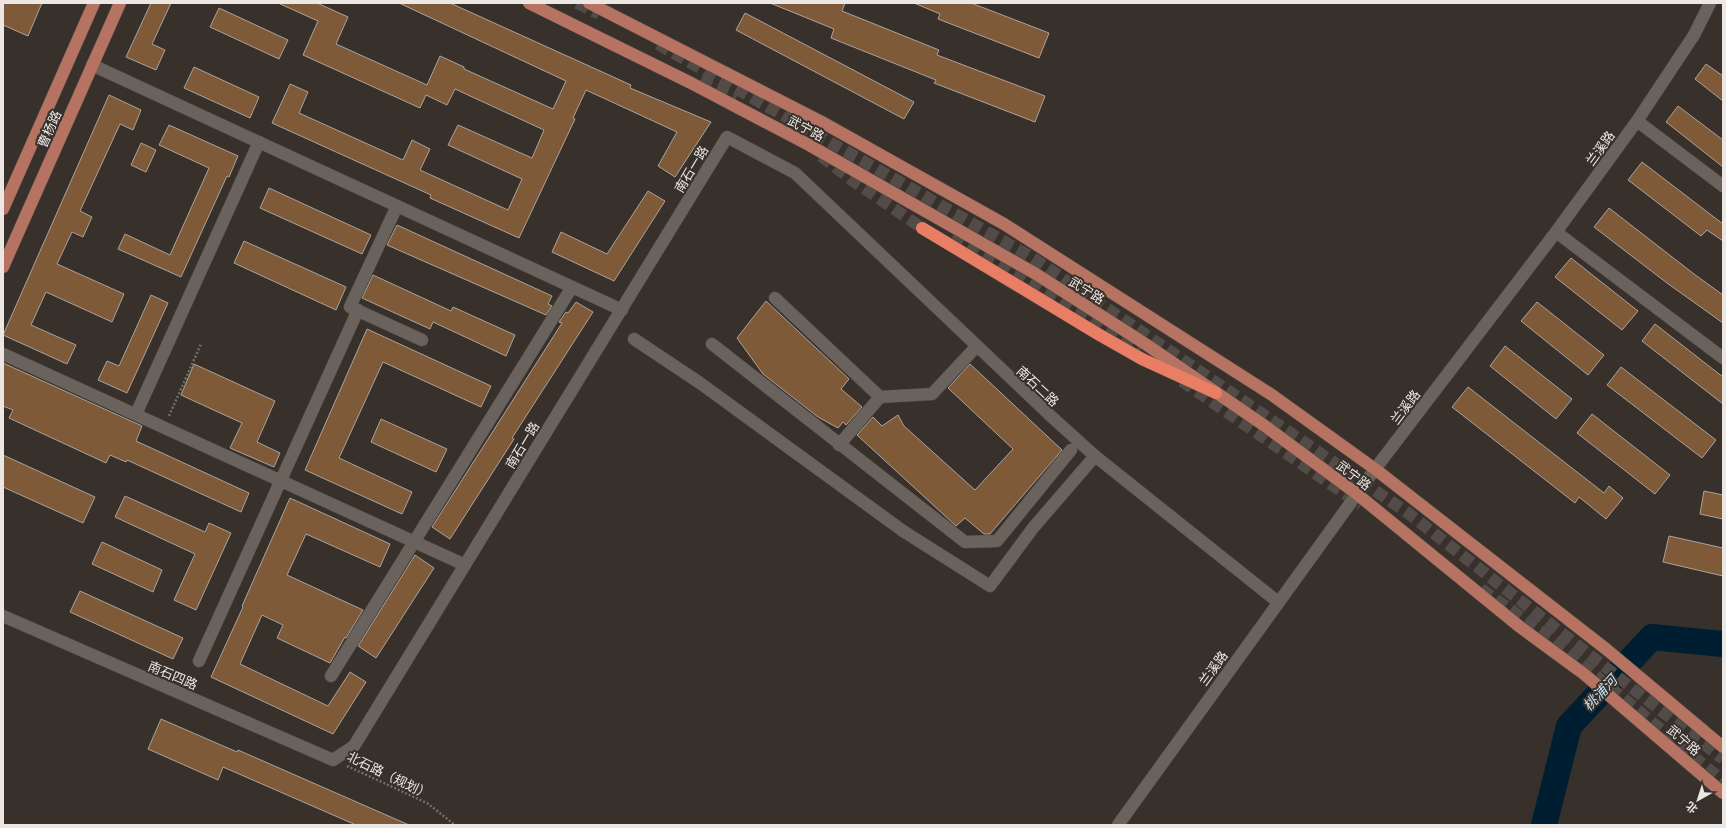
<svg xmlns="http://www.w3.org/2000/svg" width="1726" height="828" font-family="'Roboto Condensed','Noto Sans SC',sans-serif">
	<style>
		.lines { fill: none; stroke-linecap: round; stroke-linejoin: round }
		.river { stroke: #001e32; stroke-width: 26 }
		.building { fill: #7f5a39; stroke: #aca39d }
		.highway-tunnel { stroke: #524b47; stroke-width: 12; stroke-dasharray: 12 6; stroke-linecap: butt }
		.minor-casing { stroke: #544e49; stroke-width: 13 }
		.major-casing { stroke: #544e49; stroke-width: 13 }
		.highway-casing { stroke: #544e49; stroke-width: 13 }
		.path { stroke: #746e69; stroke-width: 2.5; stroke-dasharray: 2 2; stroke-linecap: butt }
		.minor { stroke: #6a635d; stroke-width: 12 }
		.major { stroke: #b67362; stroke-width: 12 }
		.highway { stroke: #e97e65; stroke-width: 12 }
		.labels { text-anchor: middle; stroke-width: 4; stroke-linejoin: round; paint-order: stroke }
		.street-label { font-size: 13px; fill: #ece7e3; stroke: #37302b }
		.water-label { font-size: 14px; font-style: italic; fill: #c5e0f4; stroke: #37302b }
	</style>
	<rect width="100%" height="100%" fill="#37302b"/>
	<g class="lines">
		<!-- river -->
		<polyline class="river" points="1544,825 1569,726 1652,637 1723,644"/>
	</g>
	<!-- building -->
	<g class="building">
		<polygon points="3,3 42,3 28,36 3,25"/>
		<polygon points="151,3 171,3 152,44 165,50 156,70 126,57"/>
		<polygon points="278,3 317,3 348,17 336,44 427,85 440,56 464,67 464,69 553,109 566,81 399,3 450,3 631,85 630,88 711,122 675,177 658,166 677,132 586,90 573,118 575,119 519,238 430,198 431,195 272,123 290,84 308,92 299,113 403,160 412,140 430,149 420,170 508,210 522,179 448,145 458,125 532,158 544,130 455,89 447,105 426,95 420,108 303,55 318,21"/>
		<polygon points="770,3 845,3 842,11 939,50 937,55 1045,96 1035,122 934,83 936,80 831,38 834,29"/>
		<polygon points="914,3 971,3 1049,33 1039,58 938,19 940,14"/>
		<polygon points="219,8 288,40 279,59 210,27"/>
		<polygon points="745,13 914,102 904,119 736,30"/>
		<polygon points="1706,64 1723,76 1723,101 1695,79"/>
		<polygon points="194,67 259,97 250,118 184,88"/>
		<polygon points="109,95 141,110 133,130 120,124 80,211 92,217 83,237 72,232 57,264 124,294 112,322 46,292 31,325 76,345 67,364 3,335"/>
		<polygon points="1678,106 1723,140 1723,167 1666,122"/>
		<polygon points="169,125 238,156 229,177 227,176 181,277 118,249 125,234 170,255 209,168 159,145"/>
		<polygon points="141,143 156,150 146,172 131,165"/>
		<polygon points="1642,162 1723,224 1723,241 1707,230 1701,236 1628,180"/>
		<polygon points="269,188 371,235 362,254 260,208"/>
		<polygon points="648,191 665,201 614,281 552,252 561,232 607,254"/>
		<polygon points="1609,208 1694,274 1723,295 1723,323 1667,283 1594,227"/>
		<polygon points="397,225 552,296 548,304 552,306 546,315 387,245"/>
		<polygon points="244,241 346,287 336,310 234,263"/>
		<polygon points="1571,258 1638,311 1622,330 1555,277"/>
		<polygon points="373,275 451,311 453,307 515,335 506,356 433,322 430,329 362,298"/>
		<polygon points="151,295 168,303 127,393 98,380 107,361 119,366"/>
		<polygon points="766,301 849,379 841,389 862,407 846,425 843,422 838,428 818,417 763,374 737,338"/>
		<polygon points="576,302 593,312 512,438 514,439 450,539 432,527 562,323 559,322 566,312 568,313"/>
		<polygon points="1537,302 1604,355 1588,375 1521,321"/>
		<polygon points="1655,324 1723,377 1723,404 1642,341"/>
		<polygon points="367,329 491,386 481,407 383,362 339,458 412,492 402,514 305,470"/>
		<polygon points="1505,346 1572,399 1556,419 1490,366"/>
		<polygon points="3,363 142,426 136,441 249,493 241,512 127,460 126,462 110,455 106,463 9,418 13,410 3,406"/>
		<polygon points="194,364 275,401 257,442 280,453 274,467 230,448 242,423 181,395"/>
		<polygon points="970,364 1062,450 990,534 984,534 965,518 956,526 857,435 873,417 882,426 898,415 904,426 975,490 1013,449 948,388"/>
		<polygon points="1621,367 1716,440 1702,458 1607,385"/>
		<polygon points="1468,387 1604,493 1609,486 1623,498 1606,519 1579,497 1575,503 1452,407"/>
		<polygon points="1592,414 1670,475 1655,494 1577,433"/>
		<polygon points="381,419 447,449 436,472 371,442"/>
		<polygon points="3,455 95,497 83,523 3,487"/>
		<polygon points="1704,491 1723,495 1723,519 1700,514"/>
		<polygon points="125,496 205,532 209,523 231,533 196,610 174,600 195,554 115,517"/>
		<polygon points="290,498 390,544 380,567 306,534 287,575 363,610 346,638 345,637 330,663 277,638 283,625 262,615 240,664 328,706 350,672 366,682 333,734 211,677 243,607 242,606"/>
		<polygon points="1669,536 1723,548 1723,576 1663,562"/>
		<polygon points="102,542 162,570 153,592 92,564"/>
		<polygon points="415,555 434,568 376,658 358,646"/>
		<polygon points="80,591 183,638 173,659 70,612"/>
		<polygon points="161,719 237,752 238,750 409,825 356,825 223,767 218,780 148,749"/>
	</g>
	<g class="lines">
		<!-- highway-tunnel -->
		<g class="highway-tunnel">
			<polyline points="577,3 599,14"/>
			<polyline points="658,44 1033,258 1408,513 1723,759"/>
			<polyline points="700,81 735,100"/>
			<polyline points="821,156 852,180 922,228"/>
			<polyline points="954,234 1057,296 1139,352"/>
			<polyline points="1182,381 1361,505"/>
			<polyline points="1481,589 1552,639 1723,781"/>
		</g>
		<defs>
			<g id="minor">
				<polyline points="92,65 622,310"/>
				<polyline points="1637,121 1723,186"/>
				<polyline points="397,206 350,307 422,340"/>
				<polyline points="1556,232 1723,358"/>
				<polyline points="775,298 880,397 932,394 977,346"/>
				<polyline points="634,339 700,383 903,531 990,586 1033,528 1095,456"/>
				<polyline points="712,344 965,542 997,541 1071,450"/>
				<polyline points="3,354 465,565"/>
				<polyline points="136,414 259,142"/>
				<polyline points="839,445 880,397"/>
				<polyline points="3,616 333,760 354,746 727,137 795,173 1054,419 1095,456 1278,602"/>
				<polyline points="199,661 358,310"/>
				<polyline points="331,676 572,287"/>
				<polyline points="1118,825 1375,469 1556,232 1637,121 1694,35 1710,3"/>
			</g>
			<g id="major">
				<polyline points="529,3 691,83 809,145 1036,274 1147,345 1265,426 1357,494 1520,627 1584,674 1723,793"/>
				<polyline points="589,3 820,121 1004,224 1272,395 1375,469 1606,649 1723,747"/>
				<polyline points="3,209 94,3"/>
				<polyline points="3,267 120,3"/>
			</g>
			<polyline id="highway" points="922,228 1098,334 1142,359 1216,393"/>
		</defs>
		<!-- minor casing -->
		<use href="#minor" class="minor-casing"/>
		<!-- major casing -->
		<use href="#major" class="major-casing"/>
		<!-- highway casing -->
		<use href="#highway" class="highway-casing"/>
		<!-- path -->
		<g class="path">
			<polyline points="169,416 201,344"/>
			<polyline points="347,766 427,803 455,825"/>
		</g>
		<!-- minor -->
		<use href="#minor" class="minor"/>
		<!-- major -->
		<use href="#major" class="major"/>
		<!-- highway -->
		<use href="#highway" class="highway"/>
	</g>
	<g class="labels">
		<!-- street labels -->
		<g class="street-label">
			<text transform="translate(806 128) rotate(28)" y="5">武宁路</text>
			<text transform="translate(49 129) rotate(-66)" y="5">曹杨路</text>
			<text transform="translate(1600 148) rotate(-54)" y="5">兰溪路</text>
			<text transform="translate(691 169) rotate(-59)" y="5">南石一路</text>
			<text transform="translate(1087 290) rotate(32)" y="5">武宁路</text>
			<text transform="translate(1038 386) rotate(43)" y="5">南石二路</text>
			<text transform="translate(1405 407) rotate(-53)" y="5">兰溪路</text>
			<text transform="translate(522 445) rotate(-59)" y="5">南石一路</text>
			<text transform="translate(1354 475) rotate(37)" y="5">武宁路</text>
			<text transform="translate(1213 668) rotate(-54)" y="5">兰溪路</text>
			<text transform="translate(173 675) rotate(23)" y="5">南石四路</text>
			<text transform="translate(1684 740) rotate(41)" y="5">武宁路</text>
			<text transform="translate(389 775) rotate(26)" y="5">北石路（规划）</text>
		</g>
		<!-- water labels -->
		<g class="water-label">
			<text transform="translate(1600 693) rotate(-47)" y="5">桃浦河</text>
		</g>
	</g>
	<!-- border -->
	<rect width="1726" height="828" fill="none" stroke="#ece7e3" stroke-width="8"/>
	<!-- north arrow -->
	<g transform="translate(1698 800) rotate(219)" stroke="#37302b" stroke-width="3" paint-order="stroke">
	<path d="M0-3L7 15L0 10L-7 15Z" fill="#ece7e3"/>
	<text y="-6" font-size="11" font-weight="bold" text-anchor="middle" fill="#ece7e3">北</text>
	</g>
</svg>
